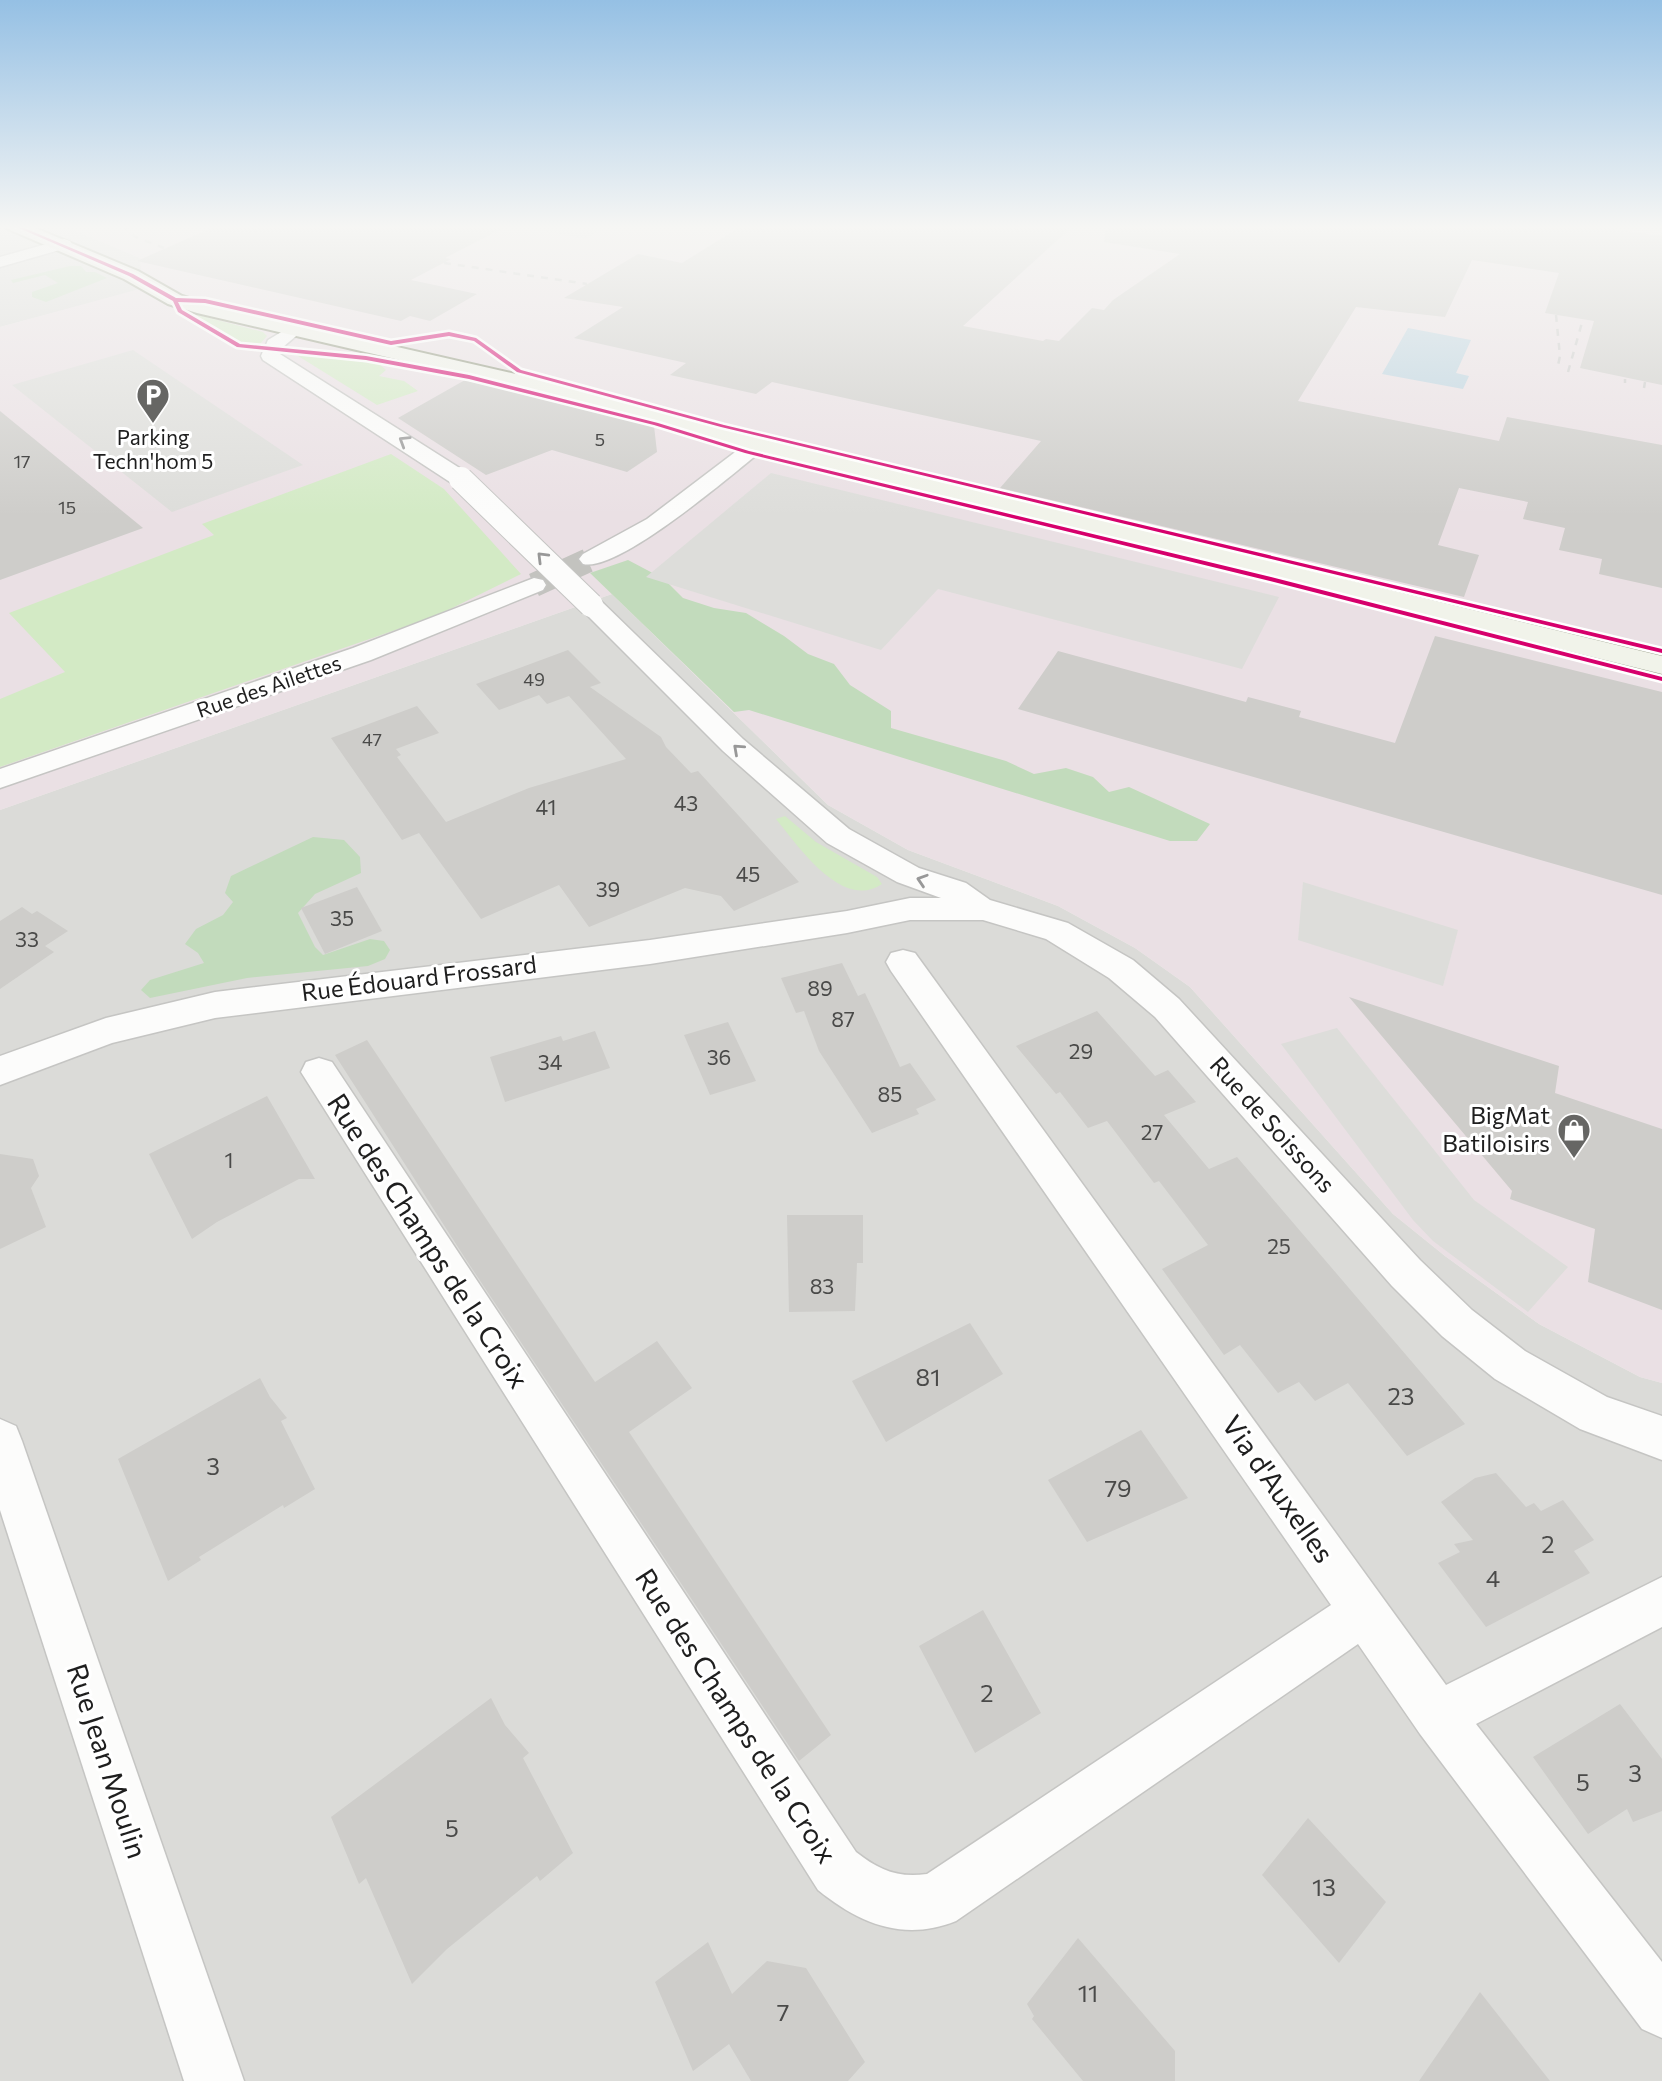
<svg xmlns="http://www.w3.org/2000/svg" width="1662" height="2081" font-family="Commissioner,sans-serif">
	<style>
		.residential { fill: #dbdbd8 }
		.industrial { fill: #eae0e4 }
		.grass { fill: #d3eac5 }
		.forest { fill: #c2dbbc }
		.parking { fill: #ddddda }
		.water { fill: #bad2df }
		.building { fill: #cecdca }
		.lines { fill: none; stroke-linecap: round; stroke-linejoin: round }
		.street-tunnel { stroke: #c3c3bf; stroke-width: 24; stroke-dasharray: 24 11; stroke-linecap: butt }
		.street-casing { stroke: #c5c5c3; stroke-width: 3 }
		.secondary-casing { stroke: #90967e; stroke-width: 4 }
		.street { fill: #fcfcfb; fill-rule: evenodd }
		.secondary { fill: #f1f3ea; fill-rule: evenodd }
		.rail { stroke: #cacac9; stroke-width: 2.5; stroke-dasharray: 7 7; stroke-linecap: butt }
		.street-bridge-casing { stroke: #c5c5c3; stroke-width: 26; stroke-linecap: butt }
		.street-bridge { stroke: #fcfcfb; stroke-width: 24 }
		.cycleway-casing { stroke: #fff; stroke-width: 5 }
		.cycleway { fill: #d6006c; fill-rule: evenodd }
		.oneway { stroke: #989898 }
		.labels { text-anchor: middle; stroke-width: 6; stroke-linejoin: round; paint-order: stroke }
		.far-number-label { font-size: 18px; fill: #4a4a49 }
		.far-poi-label { font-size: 21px; fill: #1e1e1e; stroke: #fff }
		.far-street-label { font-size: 21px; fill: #1e1e1e; stroke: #fff }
		.number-label { font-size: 21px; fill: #4a4a49 }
		.street-label { font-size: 24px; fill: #1e1e1e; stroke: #fff }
		.poi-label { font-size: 24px; fill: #1e1e1e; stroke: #fff; text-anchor: end }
		.near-number-label { font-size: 24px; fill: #4a4a49 }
		.near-street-label { font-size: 28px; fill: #1e1e1e; stroke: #fff }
	</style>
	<rect width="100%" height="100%" fill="#ecece7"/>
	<!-- residential -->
	<g class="residential">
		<polygon points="0,225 62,225 140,258 143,289 0,327"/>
		<polygon points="612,594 828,805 908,850 1058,906 1135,948 1190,987 1393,1214 1445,1256 1539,1324 1640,1377 1662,1383 1662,2081 0,2081 0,810"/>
	</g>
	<!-- industrial -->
	<polygon class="industrial" points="62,225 1662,225 1662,1383 1640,1377 1539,1324 1445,1256 1393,1214 1190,987 1135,948 1058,906 908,850 828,805 612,594 0,810 0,327 143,288 140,258"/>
	<!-- grass -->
	<g class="grass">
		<polygon points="195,314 263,332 267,336 260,344 240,344 190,315"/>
		<polygon points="290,351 377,362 386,370 379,376 404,381 418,391 377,405"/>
		<polygon points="391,454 444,489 521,574 436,616 0,767 0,699 65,672 9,613 214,535 202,524"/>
		<path d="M785,816L816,842L877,877L882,884C842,911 799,847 776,819Z"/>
	</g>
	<!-- forest -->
	<g class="forest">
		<polygon points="70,266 81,266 86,272 95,272 107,278 46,302 32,297 32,292 58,283 45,275 13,283 11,280"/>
		<polygon points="628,560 664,579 683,598 714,608 746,613 784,636 808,654 834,664 850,685 891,711 891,728 1006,761 1034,774 1066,768 1093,777 1109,792 1129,787 1210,824 1197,841 1170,841 749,710 734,712 590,573"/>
		<polygon points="313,837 344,840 360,857 361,873 315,894 298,913 315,947 323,955 370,939 384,941 390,950 385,959 368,966 247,978 150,998 141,990 150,980 204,963 198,953 185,944 196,929 223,915 233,902 225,893 231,876"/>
	</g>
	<!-- parking -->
	<g class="parking">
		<polygon points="521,225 611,225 585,239 518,226"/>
		<polygon points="133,350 303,465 172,512 12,385"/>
		<polygon points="771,473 1279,597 1242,669 938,589 881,650 646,577"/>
		<polygon points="1303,882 1458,930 1443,986 1298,940"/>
		<polygon points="1337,1028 1474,1200 1568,1267 1528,1312 1433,1241 1413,1220 1281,1044"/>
	</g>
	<!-- water -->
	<polygon class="water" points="1408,328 1471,340 1456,373 1469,376 1463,389 1382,374"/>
	<!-- building -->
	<g class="building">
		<polygon points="218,225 509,225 445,258 451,259 411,280 477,294 430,321 410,316 401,321 137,261"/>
		<polygon points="743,225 1074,225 963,326 1043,341 1046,339 1059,341 1092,308 1104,310 1113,300 1180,254 1104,242 1106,225 1584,225 1662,236 1662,385 1580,368 1594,321 1545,313 1559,273 1472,260 1445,317 1356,307 1298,401 1499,441 1507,417 1662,445 1662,588 1599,574 1602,559 1559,550 1565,528 1523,519 1528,502 1459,488 1438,545 1479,555 1464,597 1000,488 1041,441 772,382 756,394 670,375 686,363 574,338 623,307 564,298 638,254 682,263"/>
		<polygon points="465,380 654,426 657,452 627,472 552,450 486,475 398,418"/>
		<polygon points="0,411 143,528 0,580"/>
		<polygon points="1435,636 1662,692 1662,895 1018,709 1058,651 1246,702 1248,697 1301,711 1299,717 1395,743"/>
		<polygon points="568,650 601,683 590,687 661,737 666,747 691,773 698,771 799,882 734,911 721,896 685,888 589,927 559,885 481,919 419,833 402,840 331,738 417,706 439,733 396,749 401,755 397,757 446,822 529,788 626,759 569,696 547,704 539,695 499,710 476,684"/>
		<polygon points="357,887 382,931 325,954 301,908"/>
		<polygon points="22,907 32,914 37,911 68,931 45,946 54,952 0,989 0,921"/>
		<polygon points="842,963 858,996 865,993 900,1067 910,1063 936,1100 916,1109 919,1114 872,1133 819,1051 804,1011 796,1013 781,978"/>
		<polygon points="1349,997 1559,1066 1555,1093 1662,1129 1662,1310 1588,1282 1595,1229 1510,1199 1512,1191"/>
		<polygon points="1097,1011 1155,1076 1168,1070 1196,1102 1164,1115 1209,1169 1237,1157 1465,1424 1407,1456 1348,1383 1315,1401 1299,1382 1278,1393 1240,1345 1224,1355 1162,1269 1208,1245 1159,1181 1154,1183 1107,1121 1088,1128 1060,1092 1056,1094 1016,1046"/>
		<polygon points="728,1022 756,1081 710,1095 684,1035"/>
		<polygon points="595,1031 610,1068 505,1102 490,1057 561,1036 563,1041"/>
		<polygon points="367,1040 595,1382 657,1341 692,1388 629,1432 831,1735 799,1761 465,1258 335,1055"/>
		<polygon points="267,1096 315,1179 299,1179 217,1222 192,1239 149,1154"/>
		<polygon points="0,1154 33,1159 39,1176 31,1188 46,1227 0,1249"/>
		<polygon points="787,1215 863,1215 863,1263 857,1263 855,1311 789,1312"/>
		<polygon points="970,1323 1003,1374 886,1442 852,1381"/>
		<polygon points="260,1378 270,1397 287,1418 281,1421 315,1489 284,1508 283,1505 199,1557 201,1560 168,1581 118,1459"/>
		<polygon points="1141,1430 1188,1498 1087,1542 1048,1480"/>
		<polygon points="1496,1473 1526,1507 1534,1503 1541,1511 1563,1500 1594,1540 1574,1551 1590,1573 1486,1627 1438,1563 1460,1552 1454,1544 1473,1540 1441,1502 1475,1478"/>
		<polygon points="983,1610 1041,1713 975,1753 919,1646"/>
		<polygon points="491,1698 505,1725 529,1753 523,1758 573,1853 540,1881 537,1876 447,1949 412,1984 366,1878 359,1884 331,1817"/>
		<polygon points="1620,1704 1662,1759 1662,1811 1633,1822 1627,1809 1588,1834 1533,1757"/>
		<polygon points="1308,1818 1386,1902 1339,1963 1262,1875"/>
		<polygon points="1078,1938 1175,2051 1175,2081 1083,2081 1032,2019 1034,2016 1027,2004"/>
		<polygon points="708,1942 732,1994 767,1961 806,1968 865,2062 848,2081 751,2081 729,2044 693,2071 655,1982"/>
		<polygon points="1480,1992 1550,2081 1419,2081"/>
	</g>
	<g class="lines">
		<!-- street-tunnel -->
		<polyline class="street-tunnel" points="534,585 591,559"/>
		<defs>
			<g id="street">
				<polygon points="64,239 70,241 72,244 70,247 0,267 0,257"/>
				<polygon points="293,325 302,331 283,347 280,354 469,474 472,479 469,484 453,484 263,360 261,356 268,340"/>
				<path d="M758,438L765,440L769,444L765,448C734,473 618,573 583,564L579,559L583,554L647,519L751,440Z"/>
				<polygon points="534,578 543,580 546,585 543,590 371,660 0,788 0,769 353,648"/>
				<polygon points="591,598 600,600 743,739 849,829 919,868 966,883 990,900 1068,923 1133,960 1179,999 1420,1260 1472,1310 1525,1351 1607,1397 1662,1416 1662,1460 1580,1429 1495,1379 1442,1336 1392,1286 1155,1017 1109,978 1046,939 983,920 910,920 847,933 650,964 215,1018 112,1043 0,1085 0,1056 106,1018 215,992 650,940 847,911 910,898 941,898 897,882 827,843 723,751 582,610 579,605 582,600"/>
				<path d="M903,950L915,953L1446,1685L1662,1577V1627L1476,1724L1662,1962V2038L1642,2029L1420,1734L1358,1644L956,1921C904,1942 860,1924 818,1890L301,1072L306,1062L319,1058L332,1062L856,1852C879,1870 897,1878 927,1874L1331,1605L891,971L886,962L891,953Z"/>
				<polygon points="0,1419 16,1426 22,1441 244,2081 184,2081 0,1510"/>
			</g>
			<polygon id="secondary" points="5,225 28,225 138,271 182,296 209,304 520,375 764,438 1662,656 1662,674 750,449 516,387 197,313 168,304 124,279 8,229"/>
		</defs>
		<!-- street casing -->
		<use href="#street" class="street-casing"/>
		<!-- secondary casing -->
		<use href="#secondary" class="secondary-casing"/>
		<!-- street -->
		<use href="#street" class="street"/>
		<!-- secondary -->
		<use href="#secondary" class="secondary"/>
		<!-- rail -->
		<g class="rail">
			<polyline points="122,225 136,237 164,248"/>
			<polyline points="444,263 587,284"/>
			<polyline points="1556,315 1560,356 1557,370"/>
			<polyline points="1568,372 1583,319"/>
			<polyline points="1625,379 1625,383"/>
			<polyline points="1644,388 1645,382"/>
		</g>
		<defs>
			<polyline id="street-bridge" points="461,479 591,605"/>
		</defs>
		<!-- street-bridge casing -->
		<use href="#street-bridge" class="street-bridge-casing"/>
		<!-- street-bridge -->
		<use href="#street-bridge" class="street-bridge"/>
		<defs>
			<polygon id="cycleway" points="12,225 17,225 133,274 176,298 205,299 391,341 449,332 476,338 521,370 724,425 1662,649 1662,653 721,427 517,372 474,341 449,336 391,345 205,303 178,302 182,310 240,344 366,356 469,375 658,423 749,451 1271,577 1662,677 1662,681 1270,581 745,453 654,425 469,379 366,360 237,347 178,312 173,301 129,276"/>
		</defs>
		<!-- cycleway casing -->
		<use href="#cycleway" class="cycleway-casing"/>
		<!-- cycleway -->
		<use href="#cycleway" class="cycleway"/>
	</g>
	<!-- one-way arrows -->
	<defs><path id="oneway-chevron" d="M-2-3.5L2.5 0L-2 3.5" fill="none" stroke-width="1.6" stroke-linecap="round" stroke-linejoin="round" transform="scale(1.75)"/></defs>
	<g class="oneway">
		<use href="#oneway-chevron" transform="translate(404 441) rotate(-148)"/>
		<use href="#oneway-chevron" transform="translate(542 557) rotate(-135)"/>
		<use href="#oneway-chevron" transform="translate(738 749) rotate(-138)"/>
		<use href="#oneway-chevron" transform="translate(922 880) rotate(-162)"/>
	</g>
	<!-- sky -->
	<linearGradient id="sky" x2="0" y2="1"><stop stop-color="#95c0e4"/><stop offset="0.44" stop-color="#f6f6f4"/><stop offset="1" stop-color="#f6f6f4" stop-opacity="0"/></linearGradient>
	<rect width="1662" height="516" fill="url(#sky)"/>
	<!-- icons -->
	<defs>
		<symbol id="parking-pin" viewBox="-11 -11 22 30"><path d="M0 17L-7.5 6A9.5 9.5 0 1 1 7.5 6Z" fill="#666664" stroke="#fff"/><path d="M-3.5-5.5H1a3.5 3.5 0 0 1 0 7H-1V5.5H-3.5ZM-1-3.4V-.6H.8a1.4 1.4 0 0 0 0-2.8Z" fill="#fff"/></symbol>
		<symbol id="shop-pin" viewBox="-11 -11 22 30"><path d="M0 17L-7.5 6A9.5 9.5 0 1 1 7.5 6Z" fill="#666664" stroke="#fff"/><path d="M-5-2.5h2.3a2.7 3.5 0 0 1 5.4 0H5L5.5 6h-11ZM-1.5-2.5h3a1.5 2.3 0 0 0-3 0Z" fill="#fff"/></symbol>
	</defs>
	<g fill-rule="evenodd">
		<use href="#parking-pin" x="134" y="376" width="38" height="52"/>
		<use href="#shop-pin" x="1555" y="1111" width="38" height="52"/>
	</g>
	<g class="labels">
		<!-- far-number labels -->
		<g class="far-number-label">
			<text x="600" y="446">5</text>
			<text x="22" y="468">17</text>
			<text x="67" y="514">15</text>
			<text x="534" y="686">49</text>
			<text x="372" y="746">47</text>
		</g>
		<!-- far-poi labels -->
		<g class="far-poi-label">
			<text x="153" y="445">Parking<tspan x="153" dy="24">Techn'hom 5</tspan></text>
		</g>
		<!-- far-street labels -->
		<g class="far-street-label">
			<text transform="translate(269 687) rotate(-19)" y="7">Rue des Ailettes</text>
		</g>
		<!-- number labels -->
		<g class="number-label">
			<text x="686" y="811">43</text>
			<text x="546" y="815">41</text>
			<text x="748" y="882">45</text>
			<text x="608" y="897">39</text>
			<text x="342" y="926">35</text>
			<text x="27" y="947">33</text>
			<text x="820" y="996">89</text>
			<text x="843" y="1027">87</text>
			<text x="1081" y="1059">29</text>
			<text x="719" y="1065">36</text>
			<text x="550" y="1070">34</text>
			<text x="890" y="1102">85</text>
			<text x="1152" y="1140">27</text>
			<text x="229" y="1168">1</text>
			<text x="1279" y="1254">25</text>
			<text x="822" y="1294">83</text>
		</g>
		<!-- street labels -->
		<g class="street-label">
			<text transform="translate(419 979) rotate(-7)" y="8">Rue Édouard Frossard</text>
			<text transform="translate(1272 1125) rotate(48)" y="8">Rue de Soissons</text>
		</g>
		<!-- poi labels -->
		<g class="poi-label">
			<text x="1550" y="1124">BigMat<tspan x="1550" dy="28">Batiloisirs</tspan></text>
		</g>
		<!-- near-number labels -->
		<g class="near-number-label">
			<text x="928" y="1386">81</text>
			<text x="1401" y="1405">23</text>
			<text x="213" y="1475">3</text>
			<text x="1118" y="1497">79</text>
			<text x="1548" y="1553">2</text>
			<text x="1493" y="1587">4</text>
			<text x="987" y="1702">2</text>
			<text x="1635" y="1782">3</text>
			<text x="1583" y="1791">5</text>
			<text x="452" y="1837">5</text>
			<text x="1324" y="1896">13</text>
			<text x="1088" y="2002">11</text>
			<text x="783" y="2021">7</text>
		</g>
		<!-- near-street labels -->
		<g class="near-street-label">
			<text transform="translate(428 1241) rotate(57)" y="10">Rue des Champs de la Croix</text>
			<text transform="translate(1278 1489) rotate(55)" y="10">Via d'Auxelles</text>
			<text transform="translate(736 1716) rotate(57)" y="10">Rue des Champs de la Croix</text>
			<text transform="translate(107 1761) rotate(72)" y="10">Rue Jean Moulin</text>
		</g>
	</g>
</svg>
